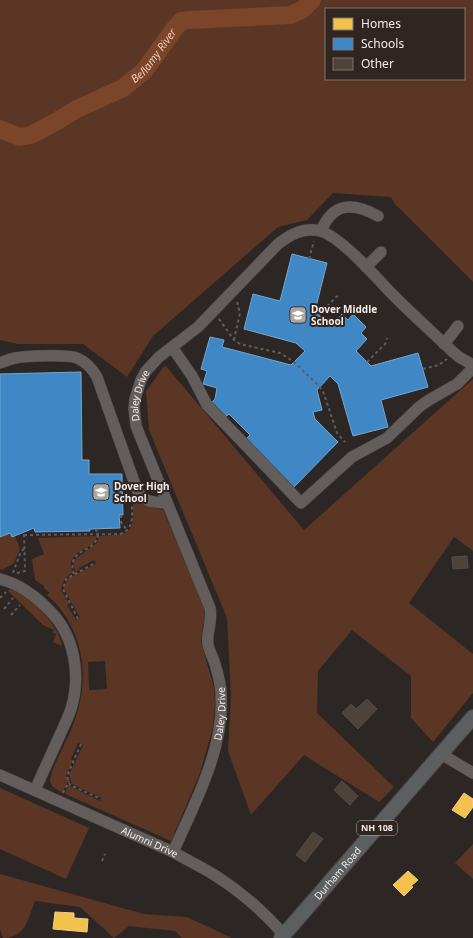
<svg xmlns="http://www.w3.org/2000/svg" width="473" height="938" font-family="'Noto Sans',sans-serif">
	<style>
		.green { fill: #5c3624; fill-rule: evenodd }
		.homes { fill: #f2c14e; stroke: #f2ce7c }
		.schools { fill: #3f88c5; stroke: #75a6d0 }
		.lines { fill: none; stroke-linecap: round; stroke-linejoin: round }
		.river { stroke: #7b452a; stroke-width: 18 }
		.building { fill: #4e423b; stroke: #514b49 }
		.minor-casing { stroke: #494442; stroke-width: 12 }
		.major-casing { stroke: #494442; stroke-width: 16 }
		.path { stroke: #625d5b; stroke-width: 2; stroke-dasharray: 3 3; stroke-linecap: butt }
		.minor { stroke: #635e5c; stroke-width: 11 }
		.major { stroke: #5c5f60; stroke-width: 14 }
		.labels { text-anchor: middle; stroke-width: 4; stroke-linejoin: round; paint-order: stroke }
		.shield { fill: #302521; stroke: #b8b0ad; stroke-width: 1 }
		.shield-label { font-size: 9px; font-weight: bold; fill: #f3ece9 }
		.poi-label { font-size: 10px; font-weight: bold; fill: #f3ece9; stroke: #302521; text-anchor: start }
		.street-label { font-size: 10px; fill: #f3ece9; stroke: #302521 }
		.water-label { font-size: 11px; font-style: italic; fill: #f2cdbc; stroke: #302521 }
	</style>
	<rect width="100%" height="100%" fill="#2c2624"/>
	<!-- green -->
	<g class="green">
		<path d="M0,0H473V282L395,204L391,197L333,193L307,220L278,227L153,336L127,377L83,344H18L0,340ZM326,9H464V79H326Z"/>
		<polygon points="165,365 304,530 473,379 473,551 454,537 409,603 473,654 473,693 433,742 411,718 411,676 352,630 318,671 317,713 394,787 379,802 304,755 251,815 228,751 231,695 227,618 149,430 146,391"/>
		<path d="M134,498L143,505L163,510C172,532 182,554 191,576C197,591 206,606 205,623L203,624L201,642L214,688L215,702L213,727L200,773L171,841L65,794L68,785L100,801L102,798L72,784L69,775L83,745L78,743L71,759L73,760L66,775L68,781L62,793L52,786L50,781C51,768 66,743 71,730C88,690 88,647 62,611C58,605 52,600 47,595L50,593L44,588V586L35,580L32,559L44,554L38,538L97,536C94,553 63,548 73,573L65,578L61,589L69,604L67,605L76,620L80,618L64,589L67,579L96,564L94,560L79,568L80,570L75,572L73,564L74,560L97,543L99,536C133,534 133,535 133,501ZM105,661L107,689L89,690L88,662Z"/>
		<polygon points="10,533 15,536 20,549 14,563 2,570 0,569 0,537"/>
		<path d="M10,589C17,592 24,595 30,600C41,609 61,631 62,646L53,642L56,634L53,633L54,630L43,625L8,591Z"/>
		<polygon points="0,788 89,828 66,879 0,849"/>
		<polygon points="473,844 473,879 455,863"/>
		<path d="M0,874L144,914L187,917L232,938H182L175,931L129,926L114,938L80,907L35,901C28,918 26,938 3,938L0,929Z"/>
	</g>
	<!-- homes -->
	<g class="homes">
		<polygon points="464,793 473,799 473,807 465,818 452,810"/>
		<polygon points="408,871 418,880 411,886 413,887 404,896 393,885"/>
		<polygon points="55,912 74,913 74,918 88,919 87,932 53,929"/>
	</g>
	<!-- schools -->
	<g class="schools">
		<polygon points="292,254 327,263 315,311 330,326 342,314 348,320 353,314 366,327 361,333 367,339 356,351 371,366 418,353 428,387 381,400 388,427 353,436 338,384 330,376 317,390 322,410 313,412 315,419 338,442 293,488 245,440 250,435 229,414 224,418 210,404 215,399 217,388 203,384 207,371 201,369 210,337 224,340 222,347 291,365 305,351 296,343 244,329 253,294 280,301"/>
		<polygon points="81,372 82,460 89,460 89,474 122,474 123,515 119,515 120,528 90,529 90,531 35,532 34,528 12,537 10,533 0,537 0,374"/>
	</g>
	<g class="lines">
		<!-- river -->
		<path class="river" id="s1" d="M0,129L20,137L31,135L50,125L77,109L123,88L144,71L175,28L181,21L189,20L290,15L302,10L312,0"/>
	</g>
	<!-- building -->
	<g class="building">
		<polygon points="467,556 468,568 453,569 452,557"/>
		<polygon points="367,699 377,709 358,729 342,713 351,704 356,709"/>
		<polygon points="342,781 358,796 350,805 334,790"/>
		<polygon points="313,832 323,839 305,862 296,855"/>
	</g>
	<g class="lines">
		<defs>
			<g id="minor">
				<path d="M321,231C333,202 353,202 378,216"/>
				<polyline points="366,267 381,252"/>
				<polyline points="444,344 458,326"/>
				<polyline points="172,347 192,376 207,405 301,503 352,457 387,438 419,407 429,400 457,384 473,368"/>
				<path d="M0,363C5,361 10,359 15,358C26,356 68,354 77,358C86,362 92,368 97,377L137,490C144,503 153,502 166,503"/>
				<path d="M0,579C20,584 37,597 51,612C75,637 81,676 71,709C68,718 63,728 59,737C51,755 43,772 35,790"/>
				<polyline points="441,754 473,773"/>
				<path id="s2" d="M0,775L173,852C187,860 202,867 216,876C241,892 265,913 284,935"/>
				<path id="s3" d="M173,852C194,805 225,748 221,694C221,684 218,674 215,664C213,657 209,651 208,644C206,632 213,623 210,608L136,426L134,408L135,399L141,380L146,371L159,357L198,327L278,244C291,234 304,227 320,231C340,236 376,277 391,293C411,313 432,332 453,352L459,357L473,365"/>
			</g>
			<g id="major">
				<path id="s4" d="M281,938L473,717"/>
			</g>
		</defs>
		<!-- minor casing -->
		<use href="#minor" class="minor-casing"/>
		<!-- major casing -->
		<use href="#major" class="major-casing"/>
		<!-- path -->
		<g class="path">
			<polyline points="309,259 314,241"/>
			<polyline points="319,315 336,297 341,295"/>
			<polyline points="219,319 234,340 240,344 280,353 294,362 320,387 324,394 337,433 345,442"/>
			<polyline points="234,340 240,313 237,302"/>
			<polyline points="367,362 385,344 387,338"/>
			<polyline points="423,369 439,365 447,359"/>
			<polyline points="121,515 121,522 127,530"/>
			<polyline points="96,529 97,535"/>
			<path d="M24,535L120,534C136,529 131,514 132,501"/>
			<polyline points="13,573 20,554 25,547"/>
			<polyline points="17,573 25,571 24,532"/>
			<path d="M74,574C65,547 97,554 98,534"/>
			<polyline points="0,598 6,592"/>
			<polyline points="4,609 13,598"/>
			<polyline points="11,615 20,605"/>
			<polyline points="78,619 63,589 66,579 95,563"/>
			<polyline points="81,744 67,776 70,785 101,799"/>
			<polyline points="63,793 69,781"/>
			<polyline points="102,861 105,854"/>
		</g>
		<!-- minor -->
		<use href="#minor" class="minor"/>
		<!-- major -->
		<use href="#major" class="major"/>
	</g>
	<!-- icons -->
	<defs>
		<symbol id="school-square" viewBox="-11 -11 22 22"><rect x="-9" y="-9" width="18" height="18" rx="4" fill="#ada7a4" stroke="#302521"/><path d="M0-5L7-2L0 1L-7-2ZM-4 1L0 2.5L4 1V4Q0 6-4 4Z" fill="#fff"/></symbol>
	</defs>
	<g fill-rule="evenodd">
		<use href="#school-square" x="288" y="305" width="20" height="20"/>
		<use href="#school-square" x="91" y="482" width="20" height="20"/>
	</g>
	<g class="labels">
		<!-- shield labels -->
		<rect class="shield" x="357" y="821" width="40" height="14" rx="3"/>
		<g class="shield-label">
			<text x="377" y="831">NH 108</text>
		</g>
		<!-- poi labels -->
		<g class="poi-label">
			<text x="311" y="313">Dover Middle<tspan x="311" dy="12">School</tspan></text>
			<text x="114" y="490">Dover High<tspan x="114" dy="12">School</tspan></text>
		</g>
		<!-- street labels -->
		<g class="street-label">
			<text dy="4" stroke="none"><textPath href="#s3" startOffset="483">Daley Drive</textPath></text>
			<text dy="4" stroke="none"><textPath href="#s3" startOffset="147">Daley Drive</textPath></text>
			<text dy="4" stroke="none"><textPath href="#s2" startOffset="164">Alumni Drive</textPath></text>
			<text dy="4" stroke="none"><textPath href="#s4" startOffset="86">Durham Road</textPath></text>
		</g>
		<!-- water labels -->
		<g class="water-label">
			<text dy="4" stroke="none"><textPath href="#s1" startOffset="181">Bellamy River</textPath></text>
		</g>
	</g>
	<!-- legend -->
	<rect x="325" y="8" width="140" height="72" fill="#302521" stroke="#7e7571"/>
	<rect x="333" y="18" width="20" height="12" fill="#f2c14e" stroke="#7e7571"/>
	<text x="361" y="28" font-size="12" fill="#f3ece9">Homes</text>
	<rect x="333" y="38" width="20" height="12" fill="#3f88c5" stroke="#7e7571"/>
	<text x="361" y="48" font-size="12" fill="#f3ece9">Schools</text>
	<rect x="333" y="58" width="20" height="12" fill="#4e423b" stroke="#7e7571"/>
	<text x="361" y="68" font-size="12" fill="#f3ece9">Other</text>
</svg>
